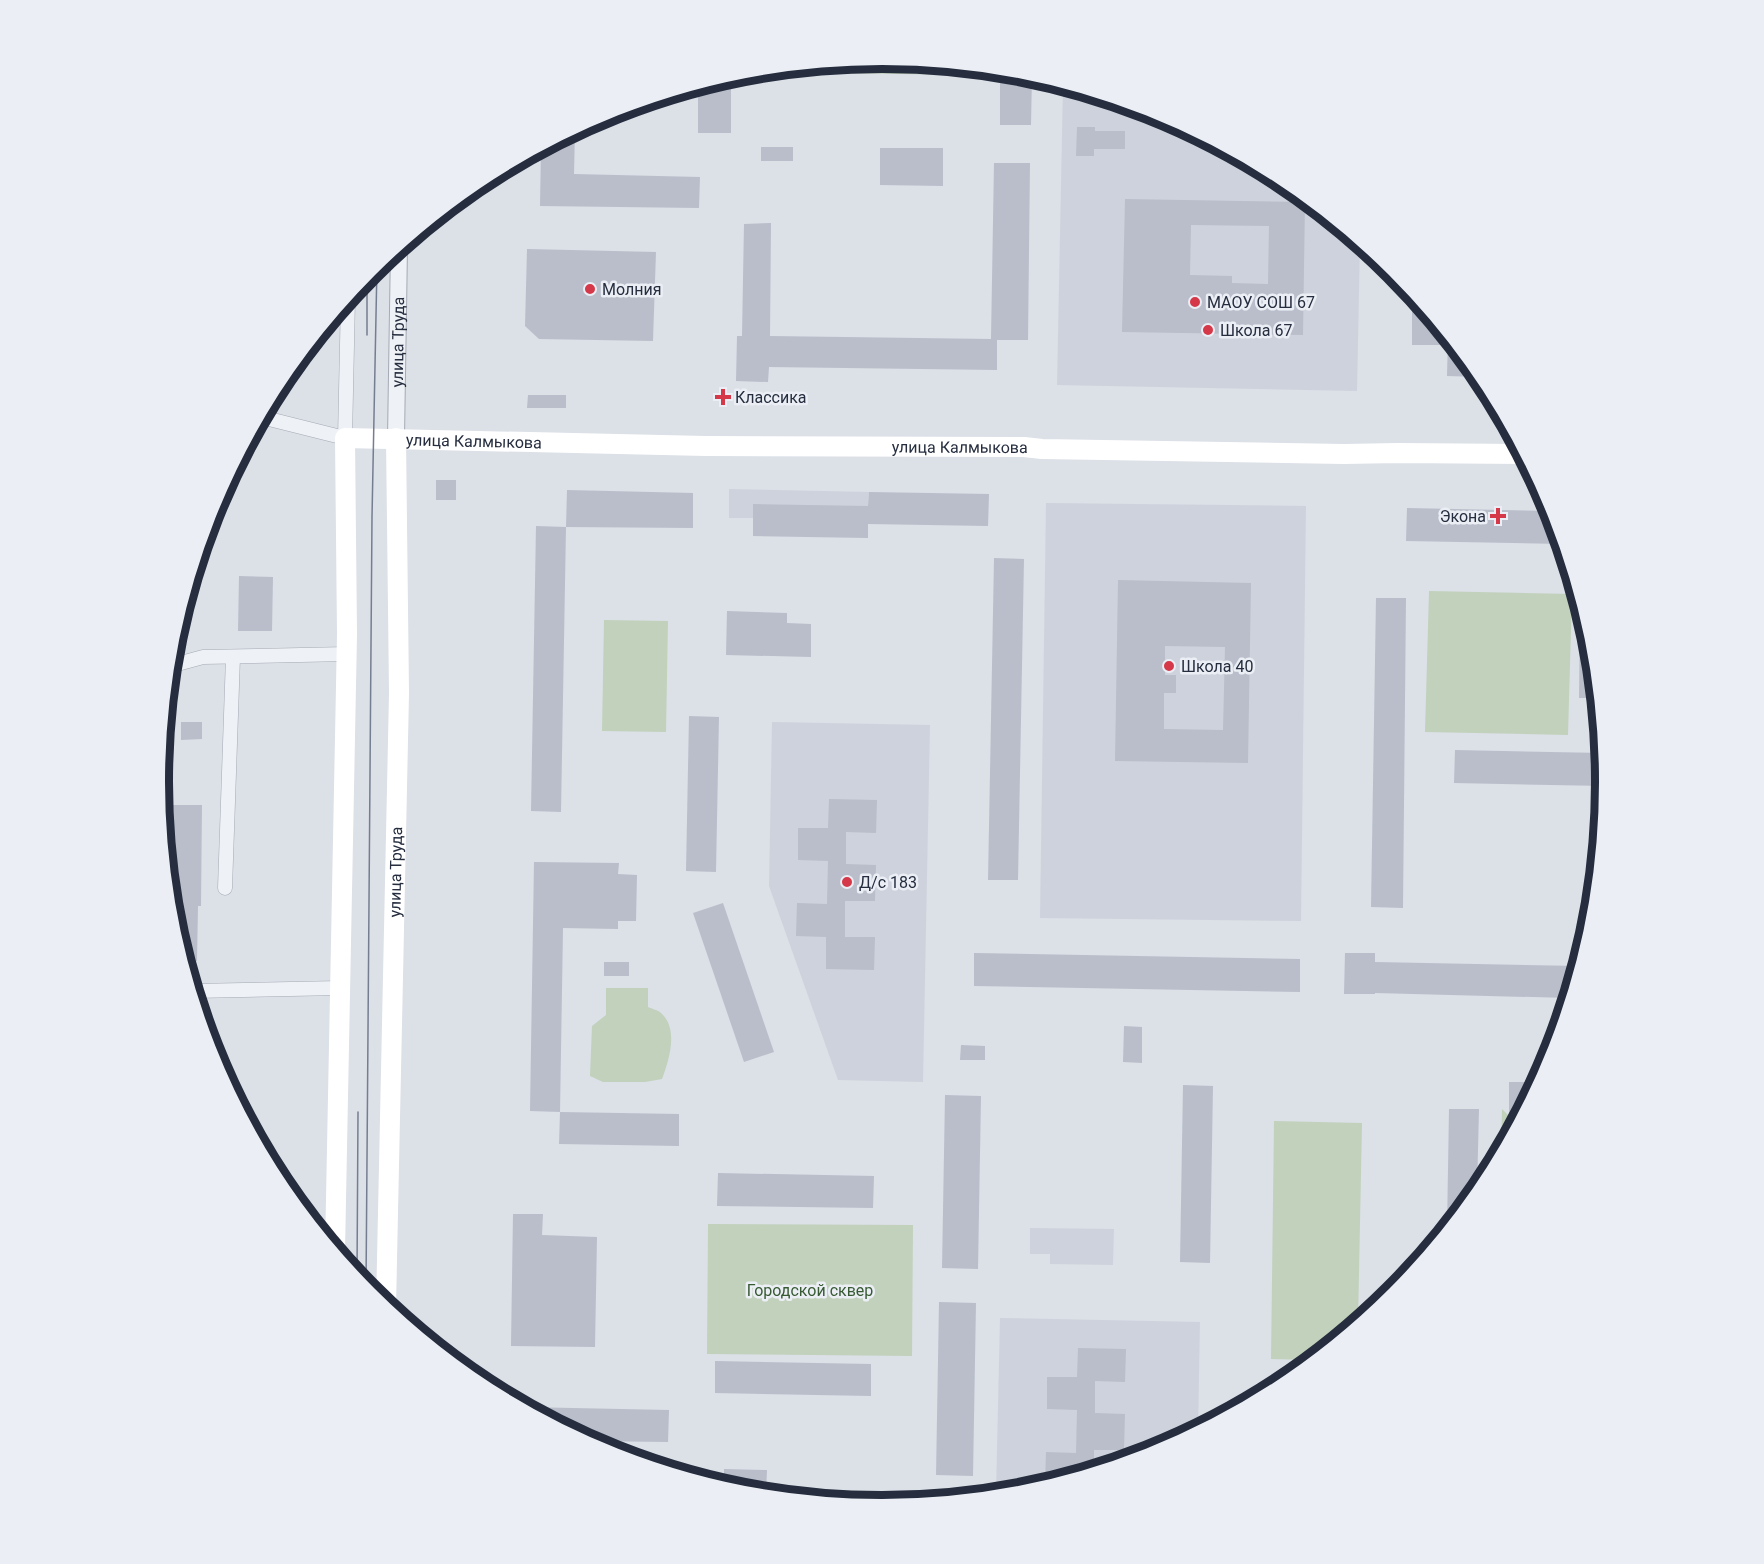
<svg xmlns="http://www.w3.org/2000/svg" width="1764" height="1564" font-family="Roboto,sans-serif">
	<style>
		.built { fill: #ced2dc }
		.green { fill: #c1d1bc }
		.building { fill: #b9beca; fill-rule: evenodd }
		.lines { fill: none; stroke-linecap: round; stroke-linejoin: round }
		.minor-casing { stroke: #a5aab4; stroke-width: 15 }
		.tertiary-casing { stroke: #a5aab4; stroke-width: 18 }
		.minor { stroke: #eef1f5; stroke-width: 14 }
		.tertiary { stroke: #eef1f5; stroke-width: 16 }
		.secondary { stroke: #fff; stroke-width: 20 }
		.tram { stroke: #757e91; stroke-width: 1.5 }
		.poi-dot { fill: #d43849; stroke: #ebeff5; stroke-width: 2 }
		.labels { text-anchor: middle; stroke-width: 5; stroke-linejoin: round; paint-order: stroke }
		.poi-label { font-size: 16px; fill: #252d3e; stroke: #ebeff5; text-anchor: start }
		.street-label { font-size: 16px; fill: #252d3e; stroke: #ebeff5 }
		.park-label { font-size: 16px; fill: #375a32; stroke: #ebeff5 }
		.rim { fill: none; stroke: #252d3e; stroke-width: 8 }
	</style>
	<rect width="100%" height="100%" fill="#dce0e7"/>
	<!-- built -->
	<g class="built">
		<polygon points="1063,85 1159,114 1284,181 1360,243 1357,391 1057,385"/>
		<polygon points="729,489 869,492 868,506 753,518 729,518"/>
		<polygon points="1046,503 1306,506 1301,921 1040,918"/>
		<polygon points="772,722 930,725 923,1082 838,1080 769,886"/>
		<polygon points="1030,1228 1114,1229 1113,1265 1050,1264 1050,1254 1030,1254"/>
		<polygon points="1000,1318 1200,1322 1198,1430 1159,1451 1023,1492 996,1494"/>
	</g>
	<!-- green -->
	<g class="green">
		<polygon points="882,59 964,67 964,75 828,73 828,64"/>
		<polygon points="1429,591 1572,594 1568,735 1425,732"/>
		<polygon points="604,620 668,621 666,732 602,731"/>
		<path d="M606,988H648V1007C652,1009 658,1010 661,1013C679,1029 669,1060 662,1079L645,1082H603L590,1076L592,1026L606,1015Z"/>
		<polygon points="1502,1109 1516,1123 1501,1151"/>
		<polygon points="1274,1121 1362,1123 1358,1323 1313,1360 1271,1359"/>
		<polygon points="708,1224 913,1225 912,1356 707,1354"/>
	</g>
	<!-- building -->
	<g class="building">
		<polygon points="1000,70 1023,72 1032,75 1031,125 1000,125"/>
		<polygon points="731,75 731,133 698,133 698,85"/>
		<polygon points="1077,127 1095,127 1095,131 1125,131 1125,149 1094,149 1094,156 1076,156"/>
		<polygon points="575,130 574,174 700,177 699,208 540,206 541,148"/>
		<rect x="761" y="147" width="32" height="14"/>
		<polygon points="880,148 943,148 943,186 880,185"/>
		<polygon points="994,163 1030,163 1028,340 997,340 997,370 769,367 768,382 736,381 737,336 742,336 744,224 771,223 770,336 991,339"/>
		<path d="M1125,199L1305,202L1303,335L1122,332ZM1191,225L1269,226L1268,284L1232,283V276L1190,275Z"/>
		<polygon points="527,249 656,252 653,341 539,339 525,326"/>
		<polygon points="1412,292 1448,337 1448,345 1412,345"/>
		<polygon points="1448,337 1451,340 1481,377 1447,376"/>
		<polygon points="528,395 566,395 566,408 527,408"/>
		<rect x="436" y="480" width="20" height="20"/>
		<polygon points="567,490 693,493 693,528 566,527"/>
		<polygon points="869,492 989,494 988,526 868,524 868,538 753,536 753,504 868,506"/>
		<polygon points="1407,508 1552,511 1562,544 1406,541"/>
		<polygon points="536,526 566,527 561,812 531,811"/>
		<polygon points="994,558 1024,559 1018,880 988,880"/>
		<polygon points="239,576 273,577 272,631 238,631"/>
		<path d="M1118,580L1251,583L1248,763L1115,761ZM1165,646L1225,647L1223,730L1164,729V693H1176V675H1165Z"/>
		<polygon points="1376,598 1406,598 1403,908 1371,907"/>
		<polygon points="727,611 787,613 787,623 811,624 811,657 726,655"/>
		<polygon points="1580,616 1584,616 1592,641 1597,698 1579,698"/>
		<polygon points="689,716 719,717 716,872 686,871"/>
		<polygon points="181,722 202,722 202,739 181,740"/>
		<polygon points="1455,750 1603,753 1605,786 1454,783"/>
		<polygon points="829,799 877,800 876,833 846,832 846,864 876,865 875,901 845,901 845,937 875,937 874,970 826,969 826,937 796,936 797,903 827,904 828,861 798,860 798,828 828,828"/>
		<polygon points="167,805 202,805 201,906 198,906 197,961 184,961 172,923 166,857"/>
		<polygon points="534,862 619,863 618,874 637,875 636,921 618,921 618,929 563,928 560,1112 530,1111"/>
		<polygon points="723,903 774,1052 744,1062 693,913"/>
		<polygon points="974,953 1300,959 1300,992 974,986"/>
		<polygon points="1345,953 1375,953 1375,962 1579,966 1569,998 1375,993 1375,994 1344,994"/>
		<rect x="604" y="962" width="25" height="14"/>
		<polygon points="1124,1026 1142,1027 1142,1063 1123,1062"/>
		<polygon points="961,1045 985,1046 985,1060 960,1060"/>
		<polygon points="1509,1082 1538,1082 1521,1115 1509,1115"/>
		<polygon points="1183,1085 1213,1086 1210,1263 1180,1262"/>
		<polygon points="945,1095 981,1096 978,1269 942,1268"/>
		<polygon points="1449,1109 1479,1109 1477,1191 1447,1229"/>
		<polygon points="560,1112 679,1114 679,1146 559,1144"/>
		<polygon points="718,1173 874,1176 873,1208 717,1206"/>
		<polygon points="513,1214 543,1214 542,1235 597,1237 595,1347 511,1346"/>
		<polygon points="939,1302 976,1303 973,1476 936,1475"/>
		<polygon points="1078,1348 1126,1349 1125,1382 1095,1381 1095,1413 1125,1414 1124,1450 1094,1450 1094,1470 1045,1485 1046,1452 1076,1453 1077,1410 1047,1409 1047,1377 1077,1377"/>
		<polygon points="715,1361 871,1364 871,1396 715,1393"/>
		<polygon points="525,1407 669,1410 668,1442 587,1441"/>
		<polygon points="724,1469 767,1470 766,1494 741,1492 724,1486"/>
	</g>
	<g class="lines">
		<defs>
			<g id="minor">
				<polyline points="261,417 345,438 348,298"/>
				<polyline points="170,666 203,657 347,654"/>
				<polyline points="225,888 233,657"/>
				<polyline points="193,991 340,988"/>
			</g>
			<g id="tertiary">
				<path id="s1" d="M396,438L399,247"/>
			</g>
		</defs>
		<!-- minor casing -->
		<use href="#minor" class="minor-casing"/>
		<!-- tertiary casing -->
		<use href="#tertiary" class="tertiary-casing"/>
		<!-- minor -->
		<use href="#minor" class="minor"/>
		<!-- tertiary -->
		<use href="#tertiary" class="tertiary"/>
		<!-- secondary -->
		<g class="secondary">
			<path id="s2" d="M335,1251L347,634L345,438L706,446L1024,447L1042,449L1344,454L1398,453L1523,454"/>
			<path id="s3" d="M386,1307L399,693L396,438"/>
		</g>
		<!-- tram -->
		<g class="tram">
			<polyline points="367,275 367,335"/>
			<polyline points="357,1277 358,1112"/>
			<polyline points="366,1288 372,517 377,265"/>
		</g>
	</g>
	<!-- markers -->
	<g class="poi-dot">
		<circle cx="590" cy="289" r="6"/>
		<circle cx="1195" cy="302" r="6"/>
		<circle cx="1208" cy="330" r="6"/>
		<path d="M720 388h6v6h6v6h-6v6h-6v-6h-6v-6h6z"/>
		<path d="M1495 507h6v6h6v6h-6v6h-6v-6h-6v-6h6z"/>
		<circle cx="1169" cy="666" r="6"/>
		<circle cx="847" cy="882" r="6"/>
	</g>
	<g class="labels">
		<!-- poi labels -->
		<g class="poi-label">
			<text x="602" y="295">Молния</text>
			<text x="1207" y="308">МАОУ СОШ 67</text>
			<text x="1220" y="336">Школа 67</text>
			<text x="735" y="403">Классика</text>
			<text x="1486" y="522" text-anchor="end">Экона</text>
			<text x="1181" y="672">Школа 40</text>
			<text x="859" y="888">Д/с 183</text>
		</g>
		<!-- street labels -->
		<g class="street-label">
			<text dy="6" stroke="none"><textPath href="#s1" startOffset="96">улица Труда</textPath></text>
			<text dy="6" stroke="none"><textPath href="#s2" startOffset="942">улица Калмыкова</textPath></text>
			<text dy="6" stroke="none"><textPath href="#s2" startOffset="1428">улица Калмыкова</textPath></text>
			<text dy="6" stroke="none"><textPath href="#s3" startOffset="435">улица Труда</textPath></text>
		</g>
		<!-- park labels -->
		<g class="park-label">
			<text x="810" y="1296">Городской сквер</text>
		</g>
	</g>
	<!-- crop -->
	<path d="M0 0H1764V1564H0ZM169 782a713 713 0 1 1 1426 0a713 713 0 1 1-1426 0Z" fill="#ebeff5" fill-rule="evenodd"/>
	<path class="rim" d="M169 782a713 713 0 1 1 1426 0a713 713 0 1 1-1426 0Z"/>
</svg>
